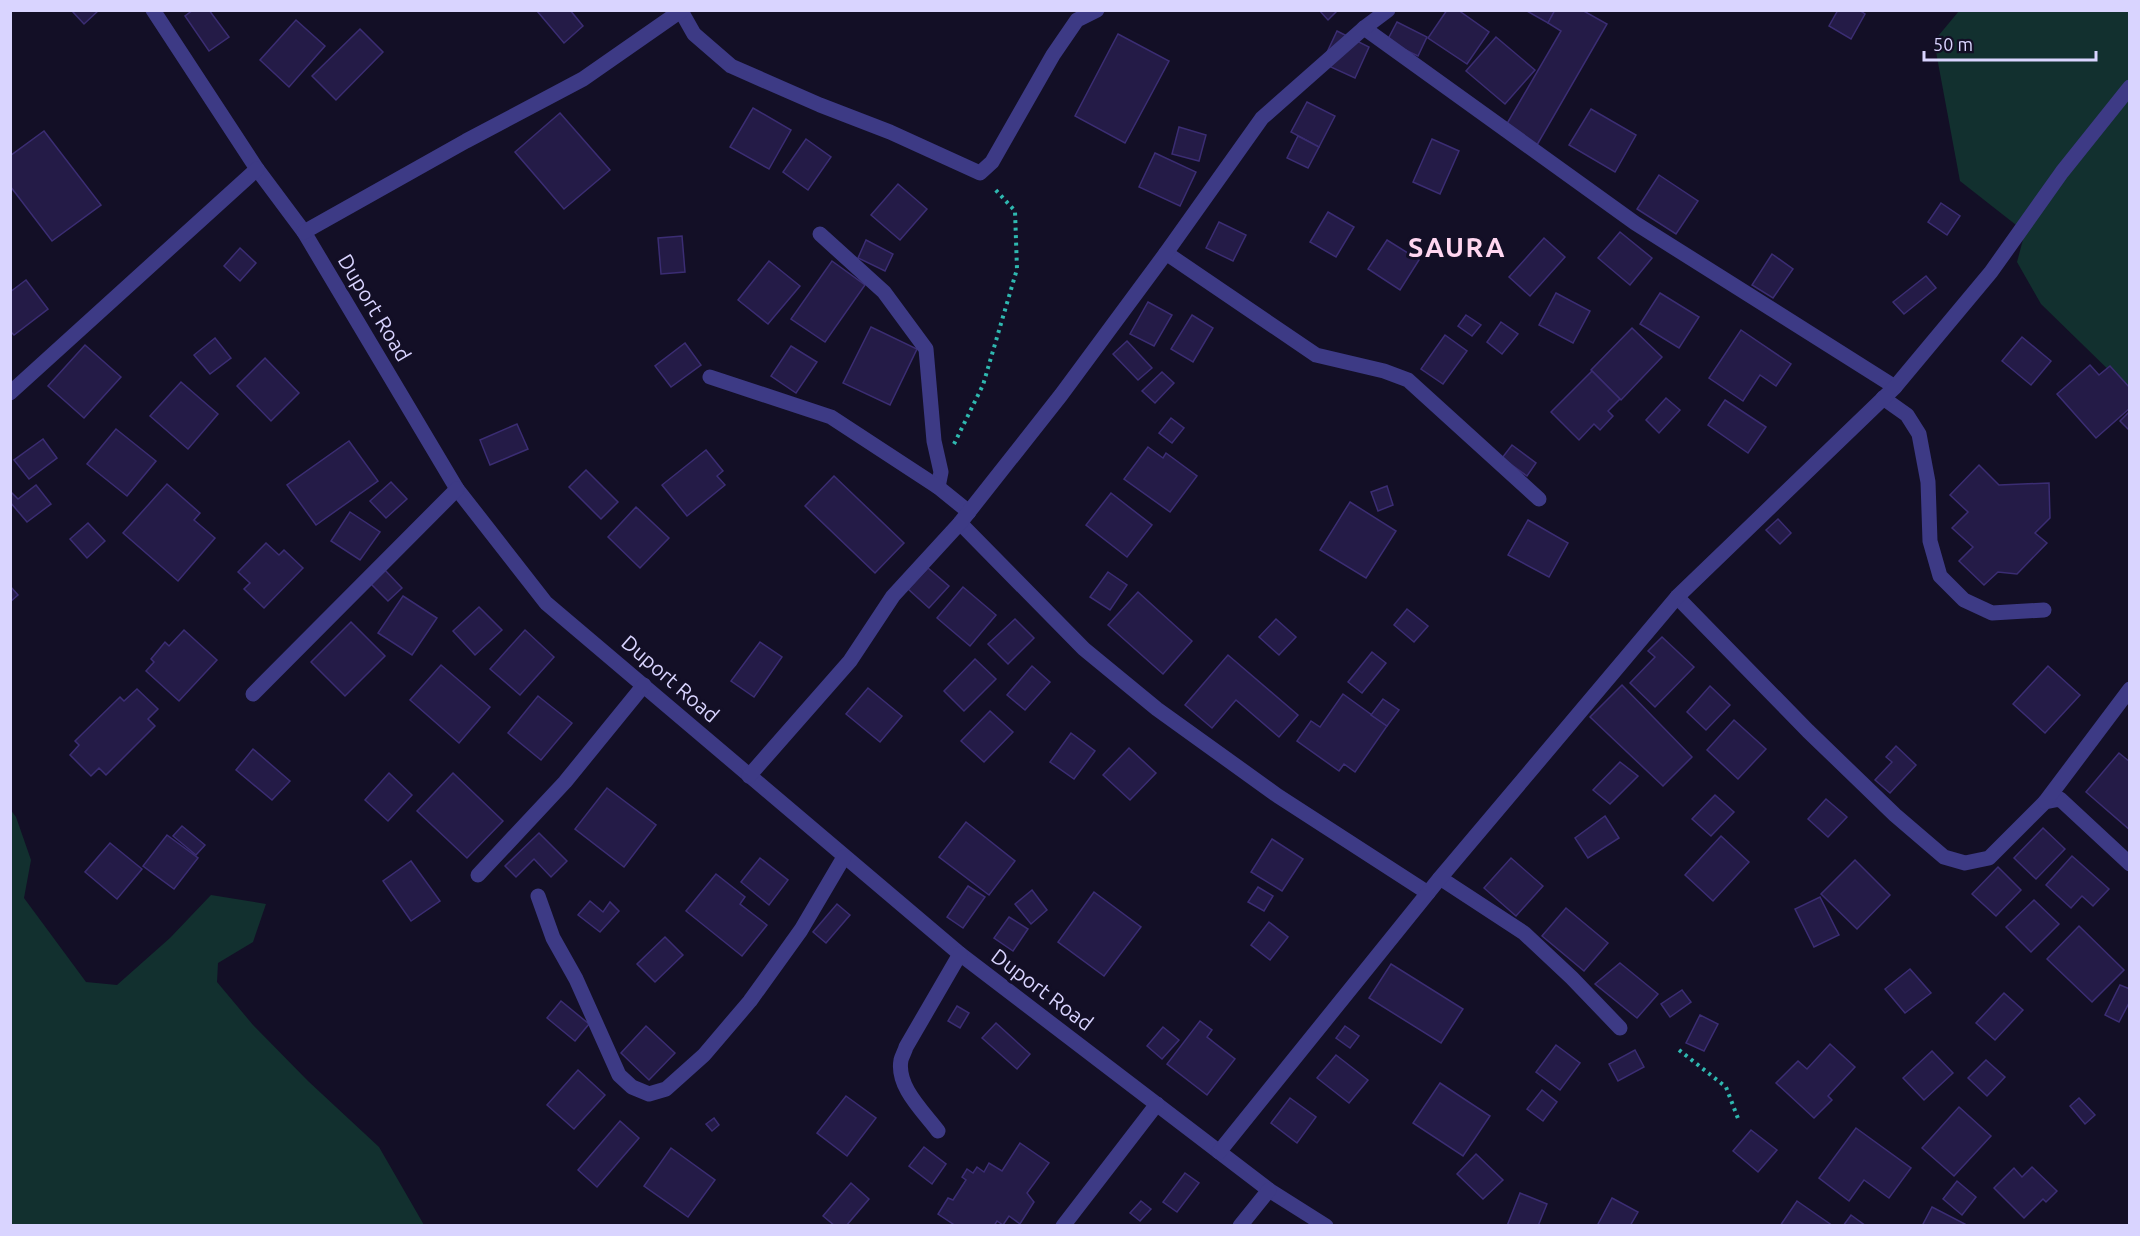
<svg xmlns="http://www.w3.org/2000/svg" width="2140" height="1236" font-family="Ubuntu,sans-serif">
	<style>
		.green { fill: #12302f }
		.building { fill: #241b47; stroke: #3b2d73; stroke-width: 1.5 }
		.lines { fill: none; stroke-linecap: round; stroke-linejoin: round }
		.path { stroke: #2fb8b0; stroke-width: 4; stroke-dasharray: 3 4.5; stroke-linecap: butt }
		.minor { stroke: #3d3a85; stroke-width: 15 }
		.labels { text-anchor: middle; stroke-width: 6; stroke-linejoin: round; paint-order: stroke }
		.street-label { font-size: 21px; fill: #d9d4ff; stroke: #130f26 }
		.district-label { font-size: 27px; font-weight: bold; letter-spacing: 1.5px; fill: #ffd6f0; stroke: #130f26 }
	</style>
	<rect width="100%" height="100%" fill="#130f26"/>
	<!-- green -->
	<g class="green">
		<polygon points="1959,11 2129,11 2129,387 2120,381 2041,304 2017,262 2025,232 1960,181 1934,41"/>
		<polygon points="10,809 16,817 31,860 24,898 86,982 117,985 170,938 211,895 266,904 253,942 218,963 217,982 253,1025 308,1081 379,1147 424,1225 11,1225"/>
	</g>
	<!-- building -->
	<g class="building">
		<polygon points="74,10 99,10 84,24 73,12"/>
		<polygon points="193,10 209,10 229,37 209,51 185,16"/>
		<polygon points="570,10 583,26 564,43 537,11"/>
		<polygon points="1319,10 1338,10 1328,20"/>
		<polygon points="1447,10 1458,10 1489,32 1467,64 1428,38"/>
		<polygon points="1525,10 1555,10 1548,23"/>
		<polygon points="1555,10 1582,10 1607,24 1537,145 1505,127 1561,31 1548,23"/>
		<polygon points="1838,10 1859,10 1865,14 1851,39 1829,26"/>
		<polygon points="296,20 325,46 289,87 260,60"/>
		<polygon points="1397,22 1427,37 1418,56 1387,41"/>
		<polygon points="360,29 383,52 336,100 312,76"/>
		<polygon points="1337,31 1369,47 1355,78 1322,63"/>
		<polygon points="1118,34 1169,61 1125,143 1075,116"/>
		<polygon points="1496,37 1535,70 1505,104 1466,71"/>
		<polygon points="1307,102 1335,116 1319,147 1291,132"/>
		<polygon points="753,108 791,130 769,169 730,147"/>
		<polygon points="1591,109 1636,135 1615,172 1569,145"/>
		<polygon points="560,113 610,170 564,209 515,152"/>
		<polygon points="1179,127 1206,135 1199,161 1172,154"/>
		<polygon points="44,131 101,205 52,241 10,186 10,156"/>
		<polygon points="1298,136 1319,147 1308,168 1287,158"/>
		<polygon points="806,139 831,157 808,190 783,172"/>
		<polygon points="1432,139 1459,151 1440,194 1413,182"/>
		<polygon points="1155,153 1196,172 1180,206 1139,187"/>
		<polygon points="1659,175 1698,201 1676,234 1637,209"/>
		<polygon points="898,184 927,209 900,240 871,215"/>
		<polygon points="1941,203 1960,216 1947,235 1928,222"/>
		<polygon points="1328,212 1354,227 1336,257 1310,242"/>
		<polygon points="1219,222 1246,235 1233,261 1206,248"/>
		<polygon points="1620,232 1652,258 1630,285 1598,258"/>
		<polygon points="682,236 685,272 661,274 658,238"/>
		<polygon points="1544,238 1565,257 1530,296 1509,277"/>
		<polygon points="866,240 893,254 885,271 858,258"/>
		<polygon points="1387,240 1419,260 1400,290 1368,269"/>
		<polygon points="240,248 256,263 240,281 224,266"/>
		<polygon points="1772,254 1793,269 1773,298 1752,285"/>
		<polygon points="769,261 800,286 768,324 738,300"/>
		<polygon points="832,261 865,285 825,342 791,319"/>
		<polygon points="1926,276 1936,288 1904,314 1893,302"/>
		<polygon points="26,280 48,309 14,335 10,331 10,292"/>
		<polygon points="1556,293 1590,311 1573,343 1539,325"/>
		<polygon points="1660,293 1699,317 1679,348 1640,324"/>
		<polygon points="1148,302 1172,315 1154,346 1130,334"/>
		<polygon points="1192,315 1213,328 1193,362 1171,349"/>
		<polygon points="1466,315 1481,325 1472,336 1458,326"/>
		<polygon points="1501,322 1518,334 1502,354 1487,342"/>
		<polygon points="871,327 917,349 890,405 843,383"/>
		<polygon points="1632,328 1662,357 1621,400 1591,370"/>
		<polygon points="1741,330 1791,364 1776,386 1760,375 1743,401 1709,378"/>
		<polygon points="1445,335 1467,351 1443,384 1421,369"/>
		<polygon points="2022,337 2051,361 2031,385 2002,361"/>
		<polygon points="215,338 231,358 210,374 194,355"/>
		<polygon points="1127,341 1152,368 1138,380 1113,354"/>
		<polygon points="685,343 701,365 671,387 655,366"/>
		<polygon points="85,345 121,377 84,418 48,386"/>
		<polygon points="791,346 817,362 796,393 771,376"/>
		<polygon points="265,358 299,393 271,421 237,386"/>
		<polygon points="2090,365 2099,375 2110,366 2130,388 2130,408 2096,438 2057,394"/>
		<polygon points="1592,371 1620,399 1608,411 1613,416 1600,430 1594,424 1579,440 1551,412"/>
		<polygon points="1162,372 1174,383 1155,403 1142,391"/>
		<polygon points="181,382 218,414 188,449 150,416"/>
		<polygon points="1666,398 1680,410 1659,433 1646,420"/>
		<polygon points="1725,400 1766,427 1748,453 1708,425"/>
		<polygon points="2130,411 2130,431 2120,421"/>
		<polygon points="1171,418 1184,428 1172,443 1159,433"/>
		<polygon points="517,424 528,449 490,465 480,440"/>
		<polygon points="116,429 156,461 127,496 87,464"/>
		<polygon points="43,439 57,458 29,479 14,460"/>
		<polygon points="349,441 378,481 316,525 287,485"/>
		<polygon points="1512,445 1536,463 1527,476 1502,458"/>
		<polygon points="1148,447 1163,458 1166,453 1197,476 1170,512 1124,479"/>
		<polygon points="706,450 723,471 717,476 725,485 687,516 662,485"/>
		<polygon points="1979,465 1999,485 2049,483 2050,518 2035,533 2047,543 2017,574 1998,572 1984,585 1959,561 1973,547 1952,528 1968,512 1950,495"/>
		<polygon points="586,470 618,502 601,519 569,487"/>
		<polygon points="834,476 904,543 875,573 805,506"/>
		<polygon points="391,482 407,499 386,518 370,501"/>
		<polygon points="167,484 200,513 194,520 215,538 178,581 123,533"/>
		<polygon points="36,485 51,504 27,522 10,502 10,491 18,499"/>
		<polygon points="1387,486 1393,505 1378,511 1371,492"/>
		<polygon points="1111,493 1152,525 1127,557 1086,525"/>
		<polygon points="1350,502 1396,531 1366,578 1320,550"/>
		<polygon points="636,507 669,538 640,568 608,537"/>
		<polygon points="350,512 380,532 360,560 331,541"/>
		<polygon points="1778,519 1791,533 1780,544 1766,530"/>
		<polygon points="1528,520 1568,543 1549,577 1508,555"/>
		<polygon points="88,523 105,541 87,558 70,539"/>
		<polygon points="266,543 279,555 284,550 303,568 264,608 244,589 250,583 238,572"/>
		<polygon points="383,568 402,588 388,601 369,582"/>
		<polygon points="928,568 949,586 929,608 908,589"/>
		<polygon points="1108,572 1127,585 1110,610 1090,597"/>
		<polygon points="10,586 18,595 10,602"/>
		<polygon points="963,587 996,615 970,646 937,618"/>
		<polygon points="1138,592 1192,641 1163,674 1108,625"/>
		<polygon points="403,596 437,618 412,655 378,633"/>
		<polygon points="479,607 502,630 475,655 453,631"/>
		<polygon points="1407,609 1428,626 1414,642 1394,625"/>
		<polygon points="1015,619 1034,638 1008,664 988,644"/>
		<polygon points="1276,619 1296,637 1279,655 1259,637"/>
		<polygon points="351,622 385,656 345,696 311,662"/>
		<polygon points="184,630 217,660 179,701 146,671 154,662 151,659 165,642 169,646"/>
		<polygon points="525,630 554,657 520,695 490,669"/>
		<polygon points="1662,637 1694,667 1655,707 1630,683 1655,657 1648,651"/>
		<polygon points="760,642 782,657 754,697 731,681"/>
		<polygon points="1372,652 1386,663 1362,693 1348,682"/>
		<polygon points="1228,655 1298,715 1279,737 1236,700 1212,728 1185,705"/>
		<polygon points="975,659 996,679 964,711 944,691"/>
		<polygon points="441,665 490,707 459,743 410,700"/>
		<polygon points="1032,666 1050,682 1025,710 1007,695"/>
		<polygon points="2048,666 2080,695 2045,733 2013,704"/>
		<polygon points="1622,685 1692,757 1663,786 1590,717"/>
		<polygon points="1710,686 1730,705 1706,730 1687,712"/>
		<polygon points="868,688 902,716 880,742 846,714"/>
		<polygon points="137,689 158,709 148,719 155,726 106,775 99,768 91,776 70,755 79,745 75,741 120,697 124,701"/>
		<polygon points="1343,694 1387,726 1355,772 1344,764 1339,771 1297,741 1311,721 1320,727"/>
		<polygon points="538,696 572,723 541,760 508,733"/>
		<polygon points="1383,699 1399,710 1387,726 1371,715"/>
		<polygon points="990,711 1013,732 984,762 961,741"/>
		<polygon points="1734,720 1766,749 1738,779 1707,750"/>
		<polygon points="1071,733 1095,751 1074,779 1050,762"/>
		<polygon points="1896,746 1916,765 1890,793 1875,780 1892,762 1886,757"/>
		<polygon points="1129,748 1156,773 1130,800 1103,775"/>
		<polygon points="253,749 290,781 272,800 236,770"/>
		<polygon points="2119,753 2130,762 2130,830 2086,792"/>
		<polygon points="1620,762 1638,776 1610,804 1593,790"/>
		<polygon points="389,773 412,795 388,821 365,800"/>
		<polygon points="453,773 503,821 467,858 417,811"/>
		<polygon points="607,788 656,825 624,867 575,829"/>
		<polygon points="1715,795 1734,812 1711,836 1692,819"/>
		<polygon points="1826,799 1847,817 1828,837 1808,819"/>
		<polygon points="1605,816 1619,838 1588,858 1575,838"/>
		<polygon points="966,822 1015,861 989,895 939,857"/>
		<polygon points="182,826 205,845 196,855 173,836"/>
		<polygon points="2043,828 2065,849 2036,879 2014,858"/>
		<polygon points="539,833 567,861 551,877 534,859 516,877 505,866"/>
		<polygon points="167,835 198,858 174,889 143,866"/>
		<polygon points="1721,836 1749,862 1713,901 1685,875"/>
		<polygon points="1272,839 1303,859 1282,891 1251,872"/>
		<polygon points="110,843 142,869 117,899 85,872"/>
		<polygon points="2072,856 2109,889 2093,906 2082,896 2071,908 2046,885"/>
		<polygon points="760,858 788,880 769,905 741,882"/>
		<polygon points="1511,858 1543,886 1516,916 1484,888"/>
		<polygon points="1855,860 1890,895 1857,929 1821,894"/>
		<polygon points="411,861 440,901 411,921 383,881"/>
		<polygon points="1998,867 2021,890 1996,916 1972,894"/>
		<polygon points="716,874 745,897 740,904 767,925 742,956 686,911"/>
		<polygon points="968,886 985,897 963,928 947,917"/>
		<polygon points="1258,887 1273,896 1264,911 1248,902"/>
		<polygon points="1032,890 1047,910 1031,924 1015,904"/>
		<polygon points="1094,892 1141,927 1104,976 1058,942"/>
		<polygon points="1820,897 1839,935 1814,947 1795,909"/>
		<polygon points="2034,900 2059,924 2031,952 2006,927"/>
		<polygon points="590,901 603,912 610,902 619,911 600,932 578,915"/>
		<polygon points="837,904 850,915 826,943 813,932"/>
		<polygon points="1566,908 1608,943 1584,971 1542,936"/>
		<polygon points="1009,917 1028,929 1013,951 994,938"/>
		<polygon points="1269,922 1288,937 1270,960 1251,945"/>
		<polygon points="2079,926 2124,970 2092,1002 2047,959"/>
		<polygon points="665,937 683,955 655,982 637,964"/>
		<polygon points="1620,963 1658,994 1637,1018 1595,984"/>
		<polygon points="1391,964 1463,1009 1441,1043 1369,998"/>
		<polygon points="1910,969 1931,993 1905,1013 1885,989"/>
		<polygon points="2120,985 2130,989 2130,1001 2119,1022 2105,1015"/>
		<polygon points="1682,990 1691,1002 1670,1017 1661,1004"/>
		<polygon points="2004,993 2023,1010 1995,1040 1976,1023"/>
		<polygon points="561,1001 589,1024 575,1041 547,1018"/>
		<polygon points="957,1006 969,1013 960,1028 948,1021"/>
		<polygon points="1700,1015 1718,1024 1704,1051 1686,1043"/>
		<polygon points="1200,1021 1212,1030 1207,1037 1235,1059 1207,1095 1167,1064"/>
		<polygon points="996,1023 1030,1054 1017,1069 982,1038"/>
		<polygon points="646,1026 675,1053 649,1080 621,1053"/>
		<polygon points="1345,1026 1359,1036 1350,1048 1336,1038"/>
		<polygon points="1163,1027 1179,1040 1162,1059 1147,1046"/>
		<polygon points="1830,1044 1855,1067 1828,1096 1832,1100 1814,1118 1776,1083 1798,1061 1807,1069"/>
		<polygon points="1556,1045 1580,1063 1560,1090 1536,1072"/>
		<polygon points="1635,1050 1644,1067 1618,1081 1609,1064"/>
		<polygon points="1932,1051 1953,1073 1924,1100 1903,1078"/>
		<polygon points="1336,1055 1368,1080 1349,1103 1317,1078"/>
		<polygon points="1986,1060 2005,1077 1987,1096 1968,1078"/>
		<polygon points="578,1070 605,1095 574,1129 547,1105"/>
		<polygon points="1440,1083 1490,1116 1463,1156 1413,1123"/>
		<polygon points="1542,1090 1557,1102 1543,1121 1527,1109"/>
		<polygon points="846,1096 876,1118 847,1156 817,1133"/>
		<polygon points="1290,1098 1316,1117 1297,1143 1271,1123"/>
		<polygon points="2079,1098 2095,1115 2085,1124 2070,1106"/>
		<polygon points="1959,1107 1991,1136 1954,1176 1922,1148"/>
		<polygon points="714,1118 719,1125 712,1131 706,1124"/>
		<polygon points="620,1121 639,1138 597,1187 578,1170"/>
		<polygon points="1856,1128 1911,1168 1889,1198 1864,1180 1849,1201 1819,1178"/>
		<polygon points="1751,1130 1777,1150 1758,1172 1733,1151"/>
		<polygon points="1020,1143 1049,1163 1027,1193 1034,1202 1020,1224 1009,1216 1003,1225 997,1221 994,1226 956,1226 938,1214 948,1198 953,1200 966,1180 962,1177 967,1169 973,1173 977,1167 984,1172 989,1163 1002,1171"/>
		<polygon points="924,1147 946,1164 932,1184 909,1166"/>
		<polygon points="671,1148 715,1180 688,1217 644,1186"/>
		<polygon points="1476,1154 1503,1180 1483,1199 1457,1174"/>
		<polygon points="2032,1167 2057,1191 2046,1202 2043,1199 2024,1218 1994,1188 2014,1168 2022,1177"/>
		<polygon points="1185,1173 1199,1183 1177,1212 1163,1202"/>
		<polygon points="1957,1181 1976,1197 1962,1215 1943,1199"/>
		<polygon points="851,1183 869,1199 846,1226 835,1226 823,1216"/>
		<polygon points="1520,1193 1547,1204 1538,1226 1507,1226"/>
		<polygon points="1612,1198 1638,1212 1630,1226 1597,1226"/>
		<polygon points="1141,1201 1151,1209 1140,1221 1130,1213"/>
		<polygon points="1797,1201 1833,1226 1780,1226"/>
		<polygon points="1932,1207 1965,1224 1964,1226 1922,1226"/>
		<polygon points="1851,1215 1866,1226 1843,1226"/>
	</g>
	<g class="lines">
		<!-- path -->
		<g class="path">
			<polyline points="954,444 983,385 1017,269 1015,211 993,187"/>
			<polyline points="1679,1050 1726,1087 1739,1121"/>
		</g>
		<!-- minor -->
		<g class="minor">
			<polyline points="153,10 257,169 304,232 457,489 546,603 960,954 1269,1190 1326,1226"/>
			<polyline points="681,11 694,34 731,66 820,105 890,132 980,173 992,162 1053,55 1077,20 1097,10"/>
			<polyline points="1364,28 1635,223 1895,387"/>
			<polyline points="304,232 466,141 583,79 682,10"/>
			<polyline points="820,234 884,292 926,349 934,441 941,472 938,487"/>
			<polyline points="1166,253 1316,355 1384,371 1408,380 1539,499"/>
			<polyline points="710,377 831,417 938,487 969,512"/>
			<polyline points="10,393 257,169"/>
			<polyline points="1883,398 1907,415 1919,434 1928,482 1930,541 1940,576 1964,600 1992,613 2044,610"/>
			<polyline points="960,523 1084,649 1157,709 1278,796 1428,893"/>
			<polyline points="1677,597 1808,731 1895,815 1944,857 1965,863 1989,858 2045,802 2060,799 2130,864"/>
			<polyline points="253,694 457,489"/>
			<polyline points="749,776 850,661 893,596 960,523 1061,395 1166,253 1262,118 1364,28 1388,10"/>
			<polyline points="2045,802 2130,689"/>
			<polyline points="478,875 565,782 644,685"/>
			<polyline points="1440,878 1524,933 1572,978 1620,1028"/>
			<polyline points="538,896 553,938 576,979 619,1075 632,1087 649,1094 666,1089 704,1055 750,1001 801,930 844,857"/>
			<path d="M938,1131C924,1112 896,1087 901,1060C902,1056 905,1051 906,1047L960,954"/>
			<polyline points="1219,1152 1440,878 1677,597 1895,387 1991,272 2062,172 2130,87"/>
			<polyline points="1063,1226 1157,1104"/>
			<polyline points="1240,1226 1269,1190"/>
		</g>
	</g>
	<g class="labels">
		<!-- street labels -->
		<g class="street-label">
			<text transform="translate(374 308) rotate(59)" y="7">Duport Road</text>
			<text transform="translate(670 679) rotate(41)" y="7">Duport Road</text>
			<text transform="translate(1042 990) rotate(37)" y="7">Duport Road</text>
		</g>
		<!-- district labels -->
		<g class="district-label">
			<text x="1457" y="257">SAURA</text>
		</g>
	</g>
	<!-- border -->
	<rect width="2140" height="1236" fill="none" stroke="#d9d4ff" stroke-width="24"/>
	<!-- scale -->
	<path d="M1924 51v9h172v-9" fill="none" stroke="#d9d4ff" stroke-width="3"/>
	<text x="1933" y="51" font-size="18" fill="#d9d4ff" stroke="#130f26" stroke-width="4.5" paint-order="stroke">50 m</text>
</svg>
